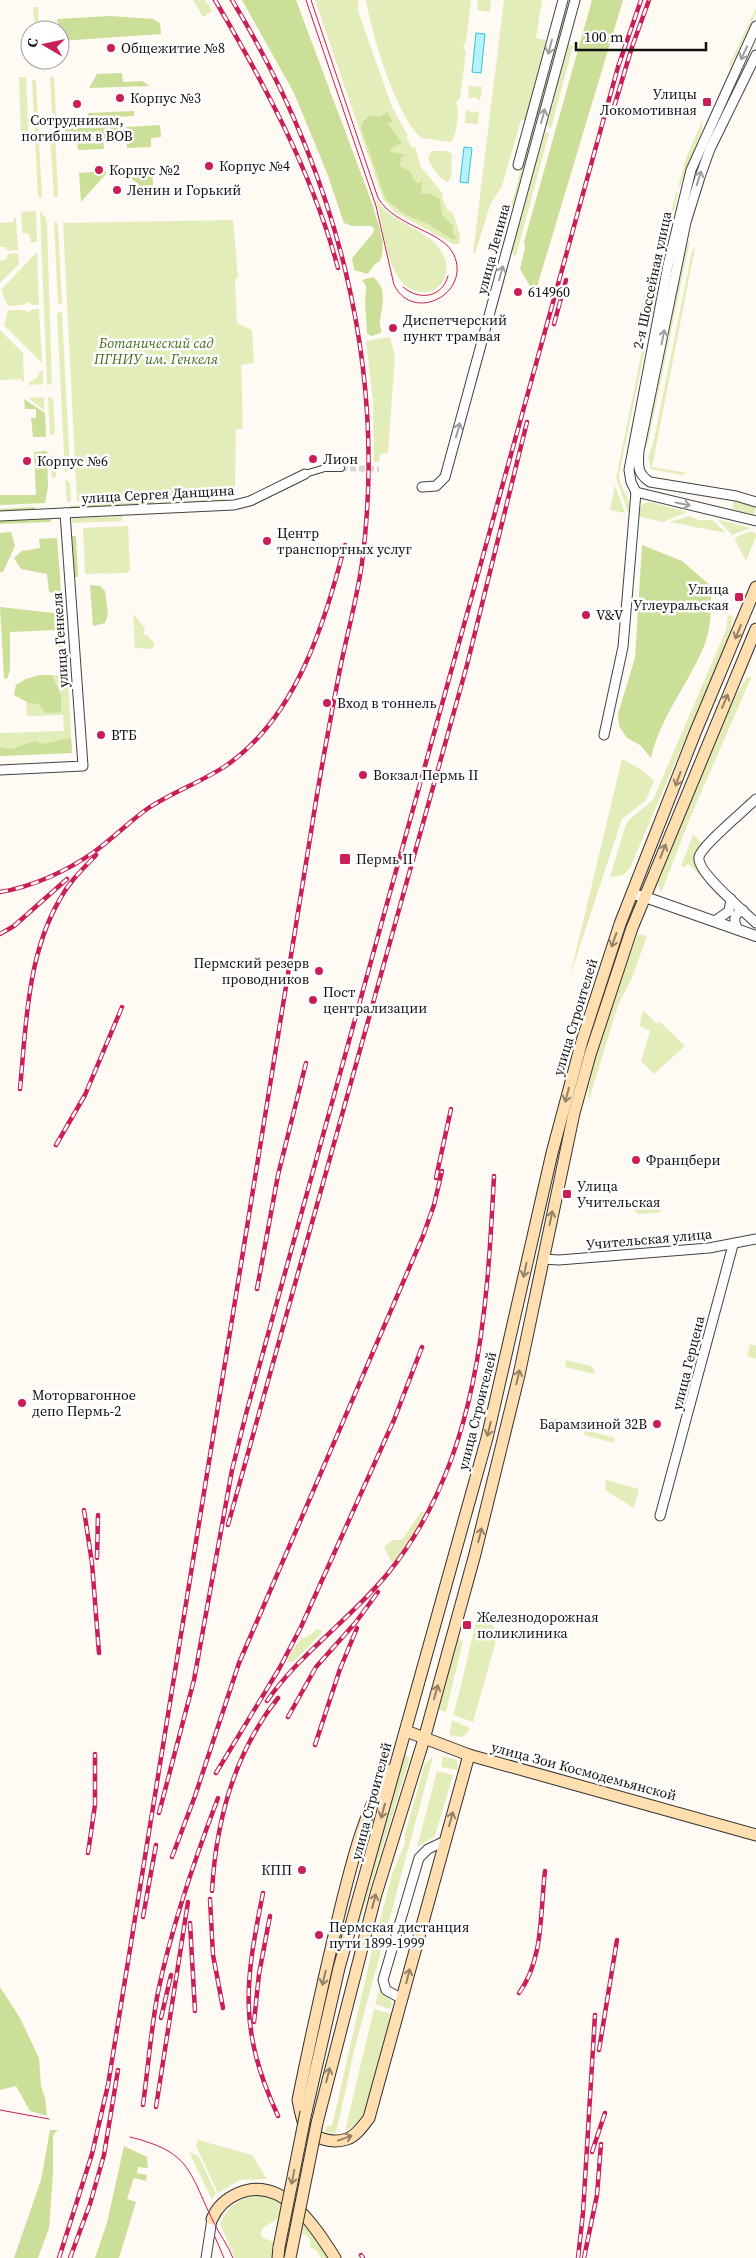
<svg xmlns="http://www.w3.org/2000/svg" width="756" height="2258" font-family="'Source Serif 4',serif">
	<style>
		.green { fill: #e3edba }
		.forest { fill: #ccdf98 }
		.water { fill: #b5f3fa; stroke: #37c3d6 }
		.lines { fill: none; stroke-linecap: round; stroke-linejoin: round }
		.pedestrian-tunnel { stroke: #dbd7d2; stroke-width: 6; stroke-dasharray: 6 3; stroke-linecap: butt }
		.pedestrian-casing { stroke: #434343; stroke-width: 8 }
		.minor-casing { stroke: #434343; stroke-width: 11 }
		.tertiary-casing { stroke: #434343; stroke-width: 12 }
		.secondary-casing { stroke: #323232; stroke-width: 13 }
		.pedestrian { stroke: #fff; stroke-width: 6 }
		.minor { stroke: #fff; stroke-width: 9 }
		.tertiary { stroke: #fff; stroke-width: 10 }
		.secondary { stroke: #ffdfaf; stroke-width: 11 }
		.tram { stroke: #ca1e57; stroke-width: 1 }
		.rail-casing { stroke: #ca1e57; stroke-width: 4.5 }
		.rail { stroke: #fff; stroke-width: 2.5; stroke-dasharray: 8; stroke-linecap: butt }
		.secondary-bridge-casing { stroke: #323232; stroke-width: 13; stroke-linecap: butt }
		.secondary-bridge { stroke: #ffdfaf; stroke-width: 11 }
		.oneway { stroke: #9f9f9f }
		.oneway2 { stroke: #938267 }
		.poi-dot { fill: #ca1e57; stroke: #fff; stroke-width: 2 }
		.labels { text-anchor: middle; stroke-width: 5; stroke-linejoin: round; paint-order: stroke }
		.poi-label { font-size: 14px; fill: #101010; stroke: #fff; text-anchor: start }
		.street-label { font-size: 14px; fill: #101010; stroke: #fff }
		.park-label { font-size: 14px; font-style: italic; fill: #436d1b; stroke: #fff }
	</style>
	<rect width="100%" height="100%" fill="#fffaf4"/>
	<!-- green -->
	<g class="green">
		<polygon points="193,0 205,0 212,11 203,17"/>
		<polygon points="315,0 358,0 359,6 357,8 392,107 408,136 406,137 412,148 415,147 421,167 443,194 442,197 448,211 452,212 460,234 459,244 453,244 395,212 383,199"/>
		<path d="M366,0H471L466,42L463,46L466,52L460,98L456,103C460,110 457,137 451,142L422,138C397,119 371,32 366,0Z"/>
		<polygon points="478,0 491,0 490,12 477,10"/>
		<polygon points="504,0 542,0 536,38 546,40 525,120 521,120 502,186 490,205 475,254 473,253"/>
		<polygon points="33,7 38,7 39,30 35,30"/>
		<polygon points="756,8 756,13 730,68 729,65"/>
		<polygon points="566,9 568,10 536,124 534,123"/>
		<polygon points="568,44 573,46 551,128 547,126"/>
		<polygon points="52,76 54,78 56,116 52,112 50,79"/>
		<polygon points="19,77 26,77 29,140 21,139"/>
		<polygon points="32,79 36,81 42,199 38,196"/>
		<polygon points="469,86 482,87 480,101 475,97 468,99"/>
		<polygon points="466,109 472,113 479,111 478,124 465,123"/>
		<polygon points="703,119 702,130 680,186 678,187 686,158"/>
		<polygon points="532,128 535,129 514,207 511,207"/>
		<polygon points="55,129 58,197 54,197 50,135"/>
		<polygon points="545,132 549,133 516,256 513,255 512,250"/>
		<path d="M432,151H447L452,154L451,178L448,182C440,180 429,165 428,157Z"/>
		<polygon points="676,191 678,194 659,269"/>
		<path d="M376,200C395,226 427,228 441,251C461,282 422,311 398,277C384,256 383,224 376,200Z"/>
		<polygon points="36,211 37,242 31,242 29,234 22,233 21,212"/>
		<polygon points="40,211 46,219 47,225 52,383 47,386"/>
		<polygon points="16,216 18,250 8,251 5,247 0,247 0,223 13,222"/>
		<polygon points="233,220 238,277 235,280 237,323 252,330 254,363 241,365 243,429 236,429 235,487 231,488 232,494 77,501 63,223"/>
		<polygon points="54,221 58,224 62,304 58,303"/>
		<polygon points="690,240 648,442 644,451 687,244"/>
		<polygon points="695,248 652,467 688,473 682,475 651,469 648,457 653,444 692,251"/>
		<polygon points="37,252 39,305 32,305 28,302 22,305 8,306 1,290"/>
		<polygon points="18,253 19,264 0,283 0,261 6,259 8,254"/>
		<polygon points="657,276 660,278 648,336 645,339"/>
		<path d="M653,279L642,335C636,324 644,286 653,279Z"/>
		<polygon points="32,309 39,309 42,363 4,325 8,310 23,310 29,312"/>
		<polygon points="60,312 62,312 70,469 65,473 57,314"/>
		<polygon points="0,330 23,353 24,383 21,379 0,380"/>
		<polygon points="390,337 395,355 388,453 380,454 379,462 374,462 373,402 366,341"/>
		<path d="M643,346L644,354L619,474C620,493 632,493 629,515L616,478Z"/>
		<polygon points="40,371 43,371 43,384 29,385 29,382 37,378"/>
		<polygon points="44,397 44,410 28,398"/>
		<polygon points="48,397 53,399 55,432 50,436"/>
		<polygon points="51,454 56,460 56,476 52,479"/>
		<polygon points="65,479 70,483 71,501 67,502"/>
		<polygon points="615,485 625,513 610,510"/>
		<polygon points="223,499 224,502 163,505 162,502"/>
		<polygon points="734,500 756,506 754,515 732,509"/>
		<polygon points="650,502 687,512 663,522 636,516 643,504"/>
		<polygon points="122,516 122,521 72,523 72,518"/>
		<polygon points="689,516 698,520 713,520 726,533 670,522"/>
		<polygon points="717,519 750,528 732,535"/>
		<polygon points="128,526 130,570 126,573 85,574 83,528"/>
		<polygon points="751,531 756,534 756,537 746,561 734,538"/>
		<polygon points="133,614 145,628 143,635 147,635 154,643 153,649 135,648"/>
		<polygon points="728,615 733,616 730,634 630,868 623,875 610,877 625,827 629,820 653,800 726,630"/>
		<polygon points="40,675 68,675 72,753 0,756 0,733 64,731 63,715 27,716 26,701 14,695 16,685 26,679"/>
		<polygon points="747,677 751,678 690,818 661,893 657,882 729,707"/>
		<polygon points="622,759 642,770 654,781 646,800 622,819 570,976"/>
		<path d="M693,835L702,843C691,859 697,867 709,880L707,882L688,864L684,867L681,866Z"/>
		<path d="M638,934L647,936L631,980L618,1005L589,1100C581,1090 630,954 638,934Z"/>
		<polygon points="644,1011 657,1024 659,1021 685,1046 654,1074 641,1061 650,1031 640,1026 642,1013"/>
		<polygon points="654,1198 662,1203 662,1210 658,1213 638,1214 634,1210 634,1203 640,1199 640,1207 653,1206"/>
		<polygon points="750,1344 756,1346 756,1359 747,1356"/>
		<polygon points="566,1360 591,1366 595,1370 594,1374 565,1367"/>
		<polygon points="551,1418 569,1422 568,1429 549,1426"/>
		<polygon points="585,1430 615,1438 614,1443 584,1435"/>
		<polygon points="606,1480 639,1489 634,1508 605,1490"/>
		<path d="M421,1512H425C422,1528 406,1554 392,1563L384,1547L392,1540H400L404,1537Z"/>
		<path d="M478,1614L485,1615L494,1628L499,1630L473,1722L453,1715C463,1682 469,1648 478,1614Z"/>
		<polygon points="317,1629 322,1630 320,1635 293,1662 289,1662 287,1659 300,1639 309,1636"/>
		<polygon points="456,1639 463,1641 446,1712 437,1709"/>
		<polygon points="452,1720 470,1728 467,1734 461,1737 449,1735"/>
		<polygon points="404,1755 410,1757 359,1924 357,1923"/>
		<polygon points="443,1756 457,1760 458,1770 441,1767"/>
		<polygon points="433,1757 355,2047 336,2133 325,2132 327,2126 332,2126 373,1946 392,1875 405,1843 405,1834 425,1763"/>
		<polygon points="437,1771 453,1775 435,1836 417,1847"/>
		<polygon points="381,1984 392,2003 390,2009 375,2004"/>
		<polygon points="374,2009 391,2014 364,2114 360,2121 345,2131"/>
		<polygon points="198,2140 252,2155 267,2179 240,2180 218,2193 196,2146"/>
		<polygon points="189,2152 198,2156 201,2161 216,2194 212,2200"/>
		<path d="M262,2195L280,2201L308,2230L329,2258H321L317,2251L310,2247V2239L307,2236L278,2218L262,2229L261,2235L263,2238L274,2242L272,2258H235L220,2224C228,2205 241,2197 262,2195Z"/>
	</g>
	<!-- forest -->
	<g class="forest">
		<path d="M242,0H296L372,203C376,220 388,244 380,261L375,264L368,274L354,270L352,258L373,233L374,228L371,226H352L344,223L327,173L294,93Z"/>
		<polygon points="592,0 623,0 536,290 531,288 520,269 525,248 524,242"/>
		<polygon points="110,16 153,19 160,23 161,34 60,41 57,19"/>
		<polygon points="122,73 123,82 142,81 150,86 89,88 97,74"/>
		<polygon points="134,111 134,116 88,119 88,113"/>
		<polygon points="387,112 393,122 387,123 402,143 393,147 390,152 408,155 401,157 400,166 410,171 414,180 417,183 421,182 423,176 421,194 431,194 440,199 442,215 453,226 453,233 458,239 452,239 428,224 406,215 386,200 361,128 362,123 369,116 380,117"/>
		<polygon points="160,125 161,137 151,138 151,147 127,148 126,127"/>
		<polygon points="119,127 119,137 103,138 104,149 78,150 77,140 65,140 65,128"/>
		<polygon points="152,169 154,199 125,173 125,171"/>
		<polygon points="106,171 106,174 81,202 79,173"/>
		<path d="M373,277C388,288 382,306 380,321C379,325 382,329 381,333L371,336L367,333L365,302L366,286L362,280Z"/>
		<polygon points="24,399 45,413 46,437 33,437 31,418 36,418 36,409 25,409"/>
		<polygon points="47,451 48,487 45,503 0,505 0,495 36,495 34,452"/>
		<polygon points="154,502 154,506 70,509 70,506"/>
		<polygon points="35,507 35,511 0,512 0,509"/>
		<polygon points="50,517 51,522 0,524 0,519"/>
		<polygon points="11,532 15,546 3,572 0,572 0,533"/>
		<polygon points="72,536 76,536 78,577 74,577"/>
		<polygon points="57,538 62,602 58,602 57,594 49,592 47,574 21,569 14,558 22,551 40,548 39,539"/>
		<path d="M642,545L682,561L711,586C711,607 712,631 702,651C686,687 660,718 651,758L640,745L627,738L619,726L618,714L635,658Z"/>
		<polygon points="90,585 100,586 105,591 108,613 105,623 93,626"/>
		<polygon points="0,607 63,614 66,657 60,657 57,630 10,632 10,670 7,679 4,678"/>
		<polygon points="40,675 52,675 61,696 61,712 45,713 39,704 29,703 14,695 16,685 26,679"/>
		<polygon points="71,738 72,753 0,756 0,747 12,749 35,741 42,744"/>
		<polygon points="0,1987 20,2018 39,2058 41,2086 45,2098 47,2116 30,2111 16,2086 0,2090"/>
		<polygon points="50,2130 58,2130 53,2135 53,2173 49,2228 38,2258 14,2258 41,2180"/>
		<polygon points="124,2146 147,2157 148,2168 138,2167 137,2173 147,2175 146,2181 134,2178 127,2199 136,2202 119,2258 95,2258 107,2223"/>
	</g>
	<!-- water -->
	<g class="water">
		<polygon points="476,33 485,34 481,73 472,72"/>
		<polygon points="464,147 472,148 468,183 460,182"/>
	</g>
	<g class="lines">
		<!-- pedestrian-tunnel -->
		<polyline class="pedestrian-tunnel" points="341,468 379,469"/>
		<defs>
			<polyline id="pedestrian" points="305,474 325,468 341,468"/>
			<g id="minor">
				<path d="M756,55L710,149L700,177L686,222L639,451C638,466 637,474 650,482L736,496L756,502"/>
				<polyline points="518,165 563,0"/>
				<polyline points="422,487 436,486 445,477 575,0"/>
				<polyline points="636,492 631,482 629,470 668,265 691,170 756,26"/>
				<polyline points="636,492 756,521"/>
				<polyline points="0,516 234,505 250,501 305,474"/>
				<polyline points="604,735 623,647 636,492"/>
				<polyline points="0,770 83,766 65,513"/>
				<path d="M756,799C746,809 701,846 699,857C696,872 744,911 756,923"/>
				<polyline points="715,921 729,911 731,899"/>
				<path d="M737,928C733,919 734,914 743,910"/>
				<polyline points="543,1259 559,1260 709,1248 756,1239"/>
				<polyline points="660,1516 733,1245"/>
				<polyline points="402,1999 386,1990 383,1980 419,1858 428,1849 445,1841"/>
				<polyline points="206,2258 212,2219"/>
			</g>
			<polyline id="tertiary" points="632,894 645,897 756,936"/>
			<g id="secondary">
				<polyline points="406,1731 469,1755 756,1835"/>
				<path d="M390,1770C364,1811 352,1862 340,1910C325,1973 311,2036 298,2100C300,2108 301,2118 305,2126C313,2139 333,2144 347,2139C356,2136 363,2126 369,2118L469,1755"/>
				<polyline points="306,2112 339,1968 487,1438 552,1153 582,1041 620,924 695,733 756,587"/>
				<polyline points="317,2123 376,1894 424,1739 475,1554 519,1375 574,1113 590,1055 632,928 756,629"/>
				<path d="M212,2219C217,2207 227,2198 239,2193C283,2175 315,2227 335,2258"/>
				<polyline points="278,2258 279,2247"/>
			</g>
		</defs>
		<!-- pedestrian casing -->
		<use href="#pedestrian" class="pedestrian-casing"/>
		<!-- minor casing -->
		<use href="#minor" class="minor-casing"/>
		<!-- tertiary casing -->
		<use href="#tertiary" class="tertiary-casing"/>
		<!-- secondary casing -->
		<use href="#secondary" class="secondary-casing"/>
		<!-- pedestrian -->
		<use href="#pedestrian" class="pedestrian"/>
		<!-- minor -->
		<use href="#minor" class="minor"/>
		<!-- tertiary -->
		<use href="#tertiary" class="tertiary"/>
		<!-- secondary -->
		<use href="#secondary" class="secondary"/>
		<!-- tram -->
		<g class="tram">
			<path d="M306,0L376,206L394,285C414,324 471,293 454,255C443,230 396,228 378,198L311,0"/>
			<path d="M403,287C419,301 442,298 448,276"/>
			<polyline points="0,2110 49,2119"/>
			<path d="M130,2137C190,2152 188,2169 213,2221C219,2234 228,2245 233,2258"/>
			<polyline points="215,2237 224,2258"/>
		</g>
		<defs>
			<g id="rail">
				<path d="M215,0C265,85 312,172 338,268"/>
				<polyline points="614,107 632,47 649,0"/>
				<polyline points="554,324 566,280"/>
				<path d="M0,892C32,887 67,871 94,852C112,839 129,822 147,809C172,792 202,782 227,765C297,716 324,624 345,545"/>
				<polyline points="0,934 14,926 67,879"/>
				<path d="M20,1089C26,1026 27,955 60,899C69,882 83,869 96,855"/>
				<polyline points="56,1145 85,1095 122,1007"/>
				<polyline points="436,1178 451,1109"/>
				<polyline points="257,1289 278,1175 306,1063"/>
				<polyline points="84,1510 92,1563 99,1653"/>
				<polyline points="228,1525 467,665 527,422"/>
				<polyline points="97,1558 98,1515"/>
				<path d="M267,1701C301,1652 352,1618 389,1572C479,1460 487,1313 494,1176"/>
				<polyline points="288,1717 316,1667 356,1622 378,1592"/>
				<polyline points="315,1745 340,1669 357,1628"/>
				<polyline points="216,1773 279,1669 301,1627 394,1420 422,1347"/>
				<polyline points="159,1813 194,1680 232,1470 246,1414 618,67 641,0"/>
				<polyline points="88,1853 95,1805 95,1754"/>
				<polyline points="172,1857 195,1796 239,1663 423,1236 434,1205 442,1171"/>
				<path d="M212,1891C216,1821 234,1753 278,1698"/>
				<path d="M263,1893C245,1983 238,2029 278,2116"/>
				<polyline points="210,1899 213,1955 223,2008"/>
				<polyline points="143,1917 156,1845"/>
				<polyline points="190,1923 195,2011"/>
				<path d="M519,1993C544,1959 540,1911 545,1871"/>
				<polyline points="161,2018 171,1975"/>
				<polyline points="254,2022 259,1974 270,1916"/>
				<polyline points="599,2050 617,1940"/>
				<path d="M143,2105C148,2068 151,2029 158,1992C172,1925 194,1861 218,1798"/>
				<polyline points="156,2107 188,1902"/>
				<polyline points="592,2152 605,2113"/>
				<polyline points="361,2255 363,2258"/>
				<path d="M59,2258L92,2154L108,2085L312,826C320,773 330,721 340,669C347,634 357,599 362,563C388,365 335,169 232,0"/>
				<polyline points="70,2258 90,2204 104,2155 118,2070"/>
				<polyline points="578,2258 583,2213 595,2015"/>
				<polyline points="584,2258 597,2195 601,2144"/>
			</g>
		</defs>
		<!-- rail casing -->
		<use href="#rail" class="rail-casing"/>
		<!-- rail -->
		<use href="#rail" class="rail"/>
		<defs>
			<g id="secondary-bridge">
				<polyline points="279,2247 306,2112"/>
				<polyline points="290,2258 317,2123"/>
			</g>
		</defs>
		<!-- secondary-bridge casing -->
		<use href="#secondary-bridge" class="secondary-bridge-casing"/>
		<!-- secondary-bridge -->
		<use href="#secondary-bridge" class="secondary-bridge"/>
	</g>
	<!-- one-way arrows -->
	<defs><path id="oneway-shaft" d="M-6 0H5M1.5-3L5.5 0L1.5 3" fill="none" stroke-width="1.6" stroke-linecap="round" stroke-linejoin="round" transform="scale(1.25)"/></defs>
	<g class="oneway">
		<use href="#oneway-shaft" transform="translate(550 47) rotate(105)"/>
		<use href="#oneway-shaft" transform="translate(744 53) rotate(115)"/>
		<use href="#oneway-shaft" transform="translate(543 116) rotate(-75)"/>
		<use href="#oneway-shaft" transform="translate(699 178) rotate(-72)"/>
		<use href="#oneway-shaft" transform="translate(501 273) rotate(-75)"/>
		<use href="#oneway-shaft" transform="translate(663 337) rotate(-79)"/>
		<use href="#oneway-shaft" transform="translate(458 430) rotate(-74)"/>
		<use href="#oneway-shaft" transform="translate(683 504) rotate(11)"/>
	</g>
	<g class="oneway2">
		<use href="#oneway-shaft" transform="translate(738 632) rotate(112)"/>
		<use href="#oneway-shaft" transform="translate(725 701) rotate(-67)"/>
		<use href="#oneway-shaft" transform="translate(678 779) rotate(110)"/>
		<use href="#oneway-shaft" transform="translate(663 851) rotate(-68)"/>
		<use href="#oneway-shaft" transform="translate(614 940) rotate(109)"/>
		<use href="#oneway-shaft" transform="translate(567 1095) rotate(105)"/>
		<use href="#oneway-shaft" transform="translate(551 1218) rotate(-78)"/>
		<use href="#oneway-shaft" transform="translate(525 1270) rotate(102)"/>
		<use href="#oneway-shaft" transform="translate(518 1377) rotate(-77)"/>
		<use href="#oneway-shaft" transform="translate(489 1429) rotate(104)"/>
		<use href="#oneway-shaft" transform="translate(480 1535) rotate(-76)"/>
		<use href="#oneway-shaft" transform="translate(436 1692) rotate(-74)"/>
		<use href="#oneway-shaft" transform="translate(383 1811) rotate(105)"/>
		<use href="#oneway-shaft" transform="translate(451 1819) rotate(-74)"/>
		<use href="#oneway-shaft" transform="translate(374 1901) rotate(-75)"/>
		<use href="#oneway-shaft" transform="translate(408 1976) rotate(-76)"/>
		<use href="#oneway-shaft" transform="translate(324 1978) rotate(103)"/>
		<use href="#oneway-shaft" transform="translate(328 2075) rotate(-76)"/>
		<use href="#oneway-shaft" transform="translate(345 2138) rotate(-20)"/>
		<use href="#oneway-shaft" transform="translate(293 2177) rotate(101)"/>
	</g>
	<!-- markers -->
	<g class="poi-dot">
		<circle cx="111" cy="48" r="5"/>
		<circle cx="120" cy="98" r="5"/>
		<rect x="702" y="97" width="10" height="10" rx="2.5"/>
		<circle cx="77" cy="104" r="5"/>
		<circle cx="209" cy="166" r="5"/>
		<circle cx="99" cy="170" r="5"/>
		<circle cx="117" cy="190" r="5"/>
		<circle cx="518" cy="292" r="5"/>
		<circle cx="393" cy="328" r="5"/>
		<circle cx="313" cy="459" r="5"/>
		<circle cx="27" cy="461" r="5"/>
		<circle cx="267" cy="541" r="5"/>
		<rect x="734" y="592" width="10" height="10" rx="2.5"/>
		<circle cx="586" cy="615" r="5"/>
		<circle cx="327" cy="703" r="5"/>
		<circle cx="101" cy="735" r="5"/>
		<circle cx="363" cy="775" r="5"/>
		<rect x="339" y="853" width="12" height="12" rx="2.5"/>
		<circle cx="319" cy="971" r="5"/>
		<circle cx="313" cy="1000" r="5"/>
		<circle cx="636" cy="1160" r="5"/>
		<rect x="562" y="1189" width="10" height="10" rx="2.5"/>
		<circle cx="22" cy="1403" r="5"/>
		<circle cx="657" cy="1424" r="5"/>
		<rect x="462" y="1620" width="10" height="10" rx="2.5"/>
		<circle cx="302" cy="1870" r="5"/>
		<circle cx="319" cy="1935" r="5"/>
	</g>
	<g class="labels">
		<!-- poi labels -->
		<g class="poi-label">
			<text x="121" y="53">Общежитие №8</text>
			<text x="697" y="99" text-anchor="end">Улицы<tspan x="697" dy="16">Локомотивная</tspan></text>
			<text x="130" y="103">Корпус №3</text>
			<text x="77" y="125" text-anchor="middle">Сотрудникам,<tspan x="77" dy="16">погибшим в ВОВ</tspan></text>
			<text x="219" y="171">Корпус №4</text>
			<text x="109" y="175">Корпус №2</text>
			<text x="127" y="195">Ленин и Горький</text>
			<text x="528" y="297">614960</text>
			<text x="403" y="325">Диспетчерский<tspan x="403" dy="16">пункт трамвая</tspan></text>
			<text x="323" y="464">Лион</text>
			<text x="37" y="466">Корпус №6</text>
			<text x="277" y="538">Центр<tspan x="277" dy="16">транспортных услуг</tspan></text>
			<text x="729" y="594" text-anchor="end">Улица<tspan x="729" dy="16">Углеуральская</tspan></text>
			<text x="596" y="620">V&amp;V</text>
			<text x="337" y="708">Вход в тоннель</text>
			<text x="111" y="740">ВТБ</text>
			<text x="373" y="780">Вокзал Пермь II</text>
			<text x="356" y="864">Пермь II</text>
			<text x="309" y="968" text-anchor="end">Пермский резерв<tspan x="309" dy="16">проводников</tspan></text>
			<text x="323" y="997">Пост<tspan x="323" dy="16">централизации</tspan></text>
			<text x="646" y="1165">Францбери</text>
			<text x="577" y="1191">Улица<tspan x="577" dy="16">Учительская</tspan></text>
			<text x="32" y="1400">Моторвагонное<tspan x="32" dy="16">депо Пермь-2</tspan></text>
			<text x="647" y="1429" text-anchor="end">Барамзиной 32В</text>
			<text x="477" y="1622">Железнодорожная<tspan x="477" dy="16">поликлиника</tspan></text>
			<text x="292" y="1875" text-anchor="end">КПП</text>
			<text x="329" y="1932">Пермская дистанция<tspan x="329" dy="16">пути 1899-1999</tspan></text>
		</g>
		<!-- street labels -->
		<g class="street-label">
			<text transform="translate(493 249) rotate(-75)" y="5">улица Ленина</text>
			<text transform="translate(652 280) rotate(-78)" y="5">2-я Шоссейная улица</text>
			<text transform="translate(158 494) rotate(-3)" y="5">улица Сергея Данщина</text>
			<text transform="translate(60 640) rotate(-94)" y="5">улица Генкеля</text>
			<text transform="translate(575 1017) rotate(-73)" y="5">улица Строителей</text>
			<text transform="translate(649 1239) rotate(-5)" y="5">Учительская улица</text>
			<text transform="translate(688 1363) rotate(-76)" y="5">улица Герцена</text>
			<text transform="translate(477 1411) rotate(-76)" y="5">улица Строителей</text>
			<text transform="translate(584 1771) rotate(15)" y="5">улица Зои Космодемьянской</text>
			<text transform="translate(371 1801) rotate(-75)" y="5">улица Строителей</text>
		</g>
		<!-- park labels -->
		<g class="park-label">
			<text x="156" y="348">Ботанический сад<tspan x="156" dy="16">ПГНИУ им. Генкеля</tspan></text>
		</g>
	</g>
	<!-- north arrow -->
	<g transform="translate(45 45) rotate(279)"><circle r="24" fill="#ffffff" stroke="#9f9f9f"/>
	<path d="M0-4L9 19L0 12L-9 19Z" fill="#ca1e57"/>
	<text y="-8" font-size="14" font-weight="bold" text-anchor="middle" fill="#101010">С</text>
	</g>
	<!-- scale -->
	<path d="M576 42v8h130v-8" fill="none" stroke="#101010" stroke-width="2.5"/>
	<text x="584" y="42" font-size="15" fill="#101010" stroke="#ffffff" stroke-width="4" paint-order="stroke">100 m</text>
</svg>
